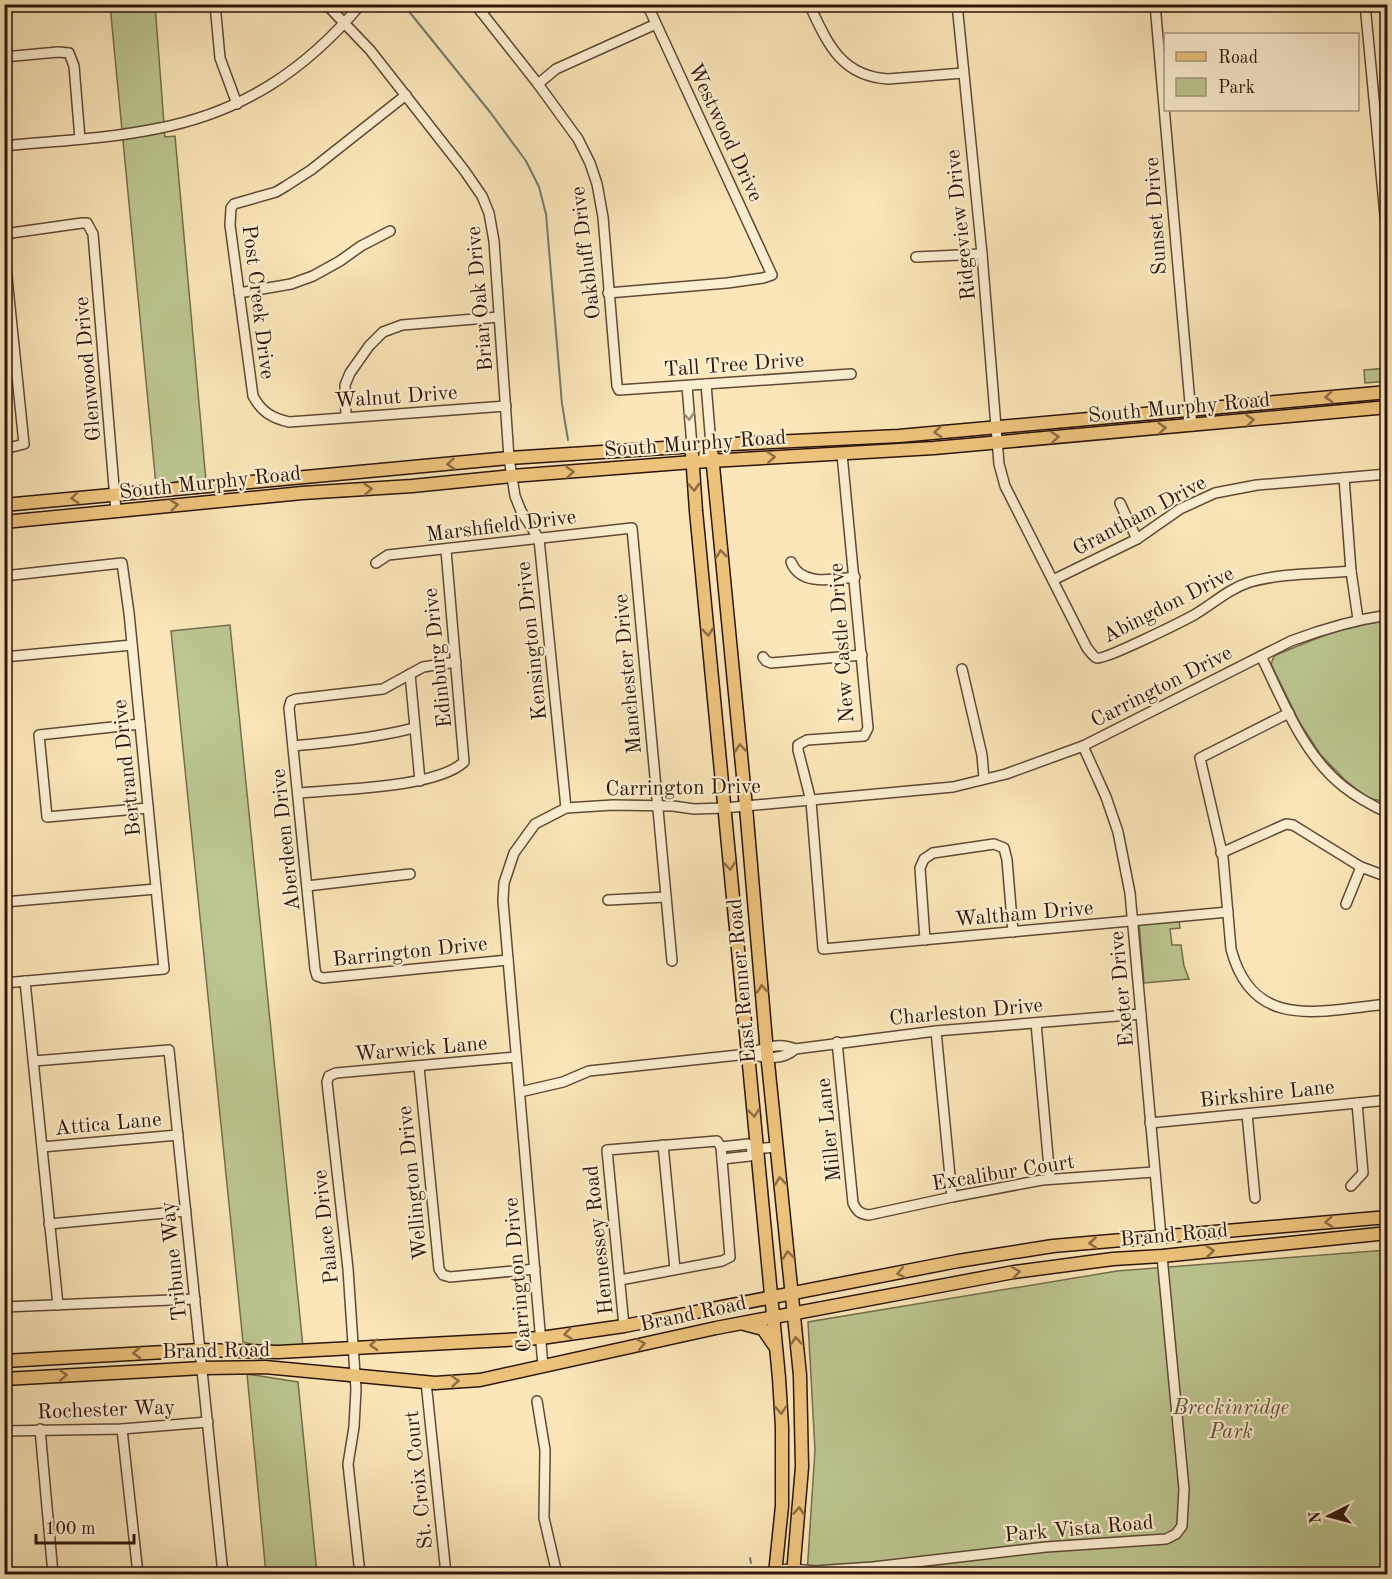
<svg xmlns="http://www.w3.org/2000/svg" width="1392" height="1579" font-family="'Old Standard TT',serif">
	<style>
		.green { fill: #bcc690; stroke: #746e4c; stroke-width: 1.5 }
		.cemetery { fill: url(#cemetery-stones); stroke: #746e4c; stroke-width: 1.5 }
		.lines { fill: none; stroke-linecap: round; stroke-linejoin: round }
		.stream { stroke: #707b6e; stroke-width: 2 }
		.minor-casing { stroke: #604935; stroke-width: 12 }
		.major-casing { stroke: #2c1509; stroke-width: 15 }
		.minor { stroke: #fcefd1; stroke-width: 9 }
		.major { stroke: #edc37c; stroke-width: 12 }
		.oneway { stroke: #8c6c42 }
		.oneway2 { stroke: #9e8d77 }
		.labels { text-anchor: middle; stroke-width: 4.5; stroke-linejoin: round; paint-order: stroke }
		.street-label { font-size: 21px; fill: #2c1509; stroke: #fcefd1 }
		.park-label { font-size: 21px; font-style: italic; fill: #5e5338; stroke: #fcefd1 }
	</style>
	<defs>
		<pattern id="cemetery-stones" width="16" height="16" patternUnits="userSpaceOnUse" patternTransform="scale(1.5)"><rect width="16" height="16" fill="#bcc690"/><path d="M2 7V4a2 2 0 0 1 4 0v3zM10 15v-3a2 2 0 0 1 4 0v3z" fill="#a2a97b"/></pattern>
	</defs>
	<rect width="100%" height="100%" fill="#fae6b8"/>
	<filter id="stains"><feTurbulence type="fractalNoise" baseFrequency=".00333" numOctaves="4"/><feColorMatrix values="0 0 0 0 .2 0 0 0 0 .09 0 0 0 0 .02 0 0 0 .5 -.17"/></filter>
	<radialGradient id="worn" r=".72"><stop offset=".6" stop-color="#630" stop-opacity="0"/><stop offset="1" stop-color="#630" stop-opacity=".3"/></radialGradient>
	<!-- green -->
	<g class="green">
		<polygon points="5,4 106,4 106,5 5,11"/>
		<polygon points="110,5 155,5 165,137 175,136 206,481 156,485"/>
		<path d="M1387,621V802L1368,798L1345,780L1320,754L1300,723L1271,664L1274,656C1311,640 1347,625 1387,621Z"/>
		<polygon points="230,625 303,1347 268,1348 243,1342 171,631"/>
		<polygon points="1179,920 1180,928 1170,929 1172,945 1181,945 1184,966 1189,979 1144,983 1139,924"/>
		<polygon points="1387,1250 1387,1574 807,1574 815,1450 808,1322 1117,1271"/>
		<polygon points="247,1374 298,1382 317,1574 266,1574"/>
	</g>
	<!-- cemetery -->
	<polygon class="cemetery" points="1387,368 1387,381 1365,383 1364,370"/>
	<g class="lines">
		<!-- stream -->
		<g class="stream">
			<polyline points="403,4 490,112 526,161 539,187 546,214 562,404 568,440"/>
			<polyline points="750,1558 751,1563"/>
		</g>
		<defs>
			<g id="minor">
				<polyline points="215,4 220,58 237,104"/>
				<polyline points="326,4 370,50 464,170 482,196 489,213 494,241 509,458 515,496 521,511 539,539 566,808"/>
				<polyline points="475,4 538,84 578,139 590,163 597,184 603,217 617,386 619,390 851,374"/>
				<path d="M809,4C827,42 840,76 888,79L963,73"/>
				<path d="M957,4L982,254L999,464L1005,486L1087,648C1090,651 1093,657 1097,658C1105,660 1183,621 1194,615C1213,604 1228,589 1250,582C1282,573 1318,574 1351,571"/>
				<polyline points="1155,4 1192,426"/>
				<polyline points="1365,4 1388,247"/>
				<polyline points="481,12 492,4"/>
				<polyline points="4,57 58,52 69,53 74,66 80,139"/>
				<polyline points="538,84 556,69 656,24"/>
				<path d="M406,95L311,170L286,186L276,192L234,204L231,208L230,225L253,396C261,411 271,418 289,422L506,406"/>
				<path d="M4,146C54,141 105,139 155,129C241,113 305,71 361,4"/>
				<polyline points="4,234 82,223 87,223 93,234 116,511"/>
				<polyline points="4,248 24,444 4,449"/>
				<polyline points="916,257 982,254"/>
				<polyline points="239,293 291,284 313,276 340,261 361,246 390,231"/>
				<polyline points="608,293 727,283 763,278 772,275 647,4"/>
				<polyline points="706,384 711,445"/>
				<polyline points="687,386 692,446"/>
				<polyline points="346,417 345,385 350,373 369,346 383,332 402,325 499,317"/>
				<polyline points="842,454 868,728 864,736 807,740 798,745 798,750 811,801 823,949 1228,912"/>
				<polyline points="1344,478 1351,571 1358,619"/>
				<polyline points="1120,503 1137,539"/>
				<path d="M791,562C801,587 834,579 855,577"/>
				<polyline points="376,563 388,555 632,528 672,961"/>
				<polyline points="4,576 122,563 129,613 164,969 4,983"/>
				<polyline points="1053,580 1137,539 1180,509 1215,493 1257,485 1388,474"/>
				<path d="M1261,656C1283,701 1303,755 1344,787C1358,798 1373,806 1388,813"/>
				<polyline points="4,657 132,645"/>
				<polyline points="763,657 766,661 771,663 862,655"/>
				<polyline points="456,662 423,667 383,689 296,699 291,701 289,708 315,969 317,976 323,978 508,960"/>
				<polyline points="962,669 982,755 984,779"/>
				<polyline points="410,674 420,781"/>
				<path d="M1289,713L1200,758L1223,857L1231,949C1253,1033 1322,1010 1388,1004"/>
				<polyline points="140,724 39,735 47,817 148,808"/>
				<path d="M293,746C335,742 374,738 414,728"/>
				<polyline points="1083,746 1106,797 1118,832 1130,893 1161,1237"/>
				<path d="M298,793C339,789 436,788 464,762L446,550"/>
				<polyline points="1221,853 1286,824 1293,825 1361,867 1388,877"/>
				<polyline points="307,886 410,874"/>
				<polyline points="608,900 666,897"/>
				<polyline points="4,902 156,889"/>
				<polyline points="1346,904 1361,867"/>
				<polyline points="925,940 920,868 924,859 933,853 994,844 1004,848 1007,860 1013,932"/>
				<polyline points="25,981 58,1305"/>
				<polyline points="1036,1023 1050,1179"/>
				<polyline points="936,1031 952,1197"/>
				<path d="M837,1042L853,1203C857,1212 861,1214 869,1215L952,1197L1042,1180L1154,1172"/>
				<path d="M748,1054C764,1058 783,1061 795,1049"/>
				<polyline points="34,1061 169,1050 223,1574"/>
				<polyline points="419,1067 439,1269 443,1275 450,1277 535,1269"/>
				<path d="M520,1092L563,1082L589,1071L748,1054C764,1048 779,1042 795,1049L936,1031L1141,1014"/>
				<polyline points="1247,1114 1255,1198"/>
				<polyline points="1150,1123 1388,1100"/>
				<polyline points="663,1145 675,1269"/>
				<polyline points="42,1147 178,1135"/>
				<polyline points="721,1147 748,1144 753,1149 777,1147"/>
				<polyline points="722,1159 750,1156 753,1149"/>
				<polyline points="1351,1186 1363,1173 1357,1103"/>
				<polyline points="49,1224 186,1211"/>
				<polyline points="620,1280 722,1261 730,1257 721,1147 717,1141 607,1150 624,1326"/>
				<polyline points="4,1307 195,1299"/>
				<path d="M543,1366L503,901L504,883L514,853L535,824L566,808L613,805L673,806L694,809L724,808L953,787L1006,774L1083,746L1291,641C1323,629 1354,620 1388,615"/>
				<polyline points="426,1382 446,1574"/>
				<polyline points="537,1401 545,1450 544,1518 557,1574"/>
				<polyline points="40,1429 53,1574"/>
				<polyline points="122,1429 138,1574"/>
				<polyline points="4,1431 122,1429 208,1422"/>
				<polyline points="776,1570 793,1569 815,1571 873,1567 1046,1547 1166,1539 1176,1534 1182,1526 1184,1489 1162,1256"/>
				<polyline points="360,1574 348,1464 354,1427 356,1389 348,1269 327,1082 329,1076 336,1073 516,1057"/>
			</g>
			<g id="major">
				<polyline points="692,454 696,511 779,1378 782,1427 782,1506 775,1574"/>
				<polyline points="712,455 746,807 767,1053 800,1375 802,1467 793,1574"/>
				<polyline points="4,505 509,458 711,445 899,436 1388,392"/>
				<polyline points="4,522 302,493 412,486 512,476 693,462 934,448 1388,407"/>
				<polyline points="744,1324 763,1329 774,1345"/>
				<polyline points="4,1361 201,1350 278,1352 541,1338 624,1326 958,1261 1053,1246 1388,1217"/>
				<polyline points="4,1379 203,1368 265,1367 435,1383 480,1380 716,1328 1014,1272 1113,1259 1162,1256 1388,1233"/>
			</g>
		</defs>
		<!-- minor casing -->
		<use href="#minor" class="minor-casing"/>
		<!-- major casing -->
		<use href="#major" class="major-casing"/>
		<!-- minor -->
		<use href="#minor" class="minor"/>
		<!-- major -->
		<use href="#major" class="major"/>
	</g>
	<!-- one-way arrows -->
	<defs><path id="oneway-chevron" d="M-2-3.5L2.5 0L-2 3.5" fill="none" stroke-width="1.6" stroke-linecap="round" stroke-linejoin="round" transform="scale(1.5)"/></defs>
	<g class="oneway">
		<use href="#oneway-chevron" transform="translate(1329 397) rotate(175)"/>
		<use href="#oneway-chevron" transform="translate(1250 420) rotate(-6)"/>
		<use href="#oneway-chevron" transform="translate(1162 428) rotate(-5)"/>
		<use href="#oneway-chevron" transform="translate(938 432) rotate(175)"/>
		<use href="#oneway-chevron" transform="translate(1055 437) rotate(-5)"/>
		<use href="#oneway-chevron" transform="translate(771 457) rotate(-4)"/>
		<use href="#oneway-chevron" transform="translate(451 464) rotate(175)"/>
		<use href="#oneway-chevron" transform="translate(570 472) rotate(-5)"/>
		<use href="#oneway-chevron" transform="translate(694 487) rotate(87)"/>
		<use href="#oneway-chevron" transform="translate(368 489) rotate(-3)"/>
		<use href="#oneway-chevron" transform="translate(75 498) rotate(175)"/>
		<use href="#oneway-chevron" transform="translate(174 505) rotate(-6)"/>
		<use href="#oneway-chevron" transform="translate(721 554) rotate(-96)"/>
		<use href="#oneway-chevron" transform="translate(708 632) rotate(84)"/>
		<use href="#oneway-chevron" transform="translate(740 748) rotate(-96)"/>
		<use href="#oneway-chevron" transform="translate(730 866) rotate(84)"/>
		<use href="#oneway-chevron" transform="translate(762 989) rotate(-95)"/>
		<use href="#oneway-chevron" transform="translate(754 1113) rotate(84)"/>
		<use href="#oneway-chevron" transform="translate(780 1181) rotate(-96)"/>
		<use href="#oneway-chevron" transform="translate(1329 1222) rotate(175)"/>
		<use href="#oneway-chevron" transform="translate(1093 1243) rotate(176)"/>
		<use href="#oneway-chevron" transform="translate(1210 1251) rotate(-6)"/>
		<use href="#oneway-chevron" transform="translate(788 1255) rotate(-96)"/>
		<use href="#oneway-chevron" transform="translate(1016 1272) rotate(-9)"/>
		<use href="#oneway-chevron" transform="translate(901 1273) rotate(169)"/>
		<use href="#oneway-chevron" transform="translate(568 1334) rotate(172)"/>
		<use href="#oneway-chevron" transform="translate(796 1341) rotate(-95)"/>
		<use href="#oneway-chevron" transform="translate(641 1344) rotate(-12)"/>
		<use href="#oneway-chevron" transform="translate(374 1345) rotate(177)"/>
		<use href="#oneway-chevron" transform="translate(137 1353) rotate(177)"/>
		<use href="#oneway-chevron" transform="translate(63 1375) rotate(-3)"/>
		<use href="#oneway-chevron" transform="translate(455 1381) rotate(-4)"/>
		<use href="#oneway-chevron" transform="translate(781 1410) rotate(87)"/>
		<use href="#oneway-chevron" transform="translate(799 1511) rotate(-86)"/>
	</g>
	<use class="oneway2" href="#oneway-chevron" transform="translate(689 416) rotate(86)"/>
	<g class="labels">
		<!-- street labels -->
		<g class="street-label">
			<text transform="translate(726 132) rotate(65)" y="7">Westwood Drive</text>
			<text transform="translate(1155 216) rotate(-94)" y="7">Sunset Drive</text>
			<text transform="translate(960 225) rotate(-96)" y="7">Ridgeview Drive</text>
			<text transform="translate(585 253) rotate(-97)" y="7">Oakbluff Drive</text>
			<text transform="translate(479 299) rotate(-95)" y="7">Briar Oak Drive</text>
			<text transform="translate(259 302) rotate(83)" y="7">Post Creek Drive</text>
			<text transform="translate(734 364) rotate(-4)" y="7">Tall Tree Drive</text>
			<text transform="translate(87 369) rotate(-95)" y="7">Glenwood Drive</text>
			<text transform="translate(396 396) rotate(-4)" y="7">Walnut Drive</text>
			<text transform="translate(1179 407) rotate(-5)" y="7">South Murphy Road</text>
			<text transform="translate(695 443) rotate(-4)" y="7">South Murphy Road</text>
			<text transform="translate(210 482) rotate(-6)" y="7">South Murphy Road</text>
			<text transform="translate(1139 515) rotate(-28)" y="7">Grantham Drive</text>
			<text transform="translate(501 525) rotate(-7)" y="7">Marshfield Drive</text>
			<text transform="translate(1168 604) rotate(-27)" y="7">Abingdon Drive</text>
			<text transform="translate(531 641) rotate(-96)" y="7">Kensington Drive</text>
			<text transform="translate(841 643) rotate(-94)" y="7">New Castle Drive</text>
			<text transform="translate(437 658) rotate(-96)" y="7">Edinburg Drive</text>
			<text transform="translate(627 674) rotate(-95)" y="7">Manchester Drive</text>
			<text transform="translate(1161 686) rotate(-27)" y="7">Carrington Drive</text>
			<text transform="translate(126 768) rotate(-96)" y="7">Bertrand Drive</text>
			<text transform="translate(683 787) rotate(-1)" y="7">Carrington Drive</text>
			<text transform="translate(285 840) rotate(-96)" y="7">Aberdeen Drive</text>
			<text transform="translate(1024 913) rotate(-5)" y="7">Waltham Drive</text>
			<text transform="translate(410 951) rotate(-6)" y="7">Barrington Drive</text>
			<text transform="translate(741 981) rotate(-95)" y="7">East Renner Road</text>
			<text transform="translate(1121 989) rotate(-95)" y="7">Exeter Drive</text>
			<text transform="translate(966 1011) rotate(-5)" y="7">Charleston Drive</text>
			<text transform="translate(421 1048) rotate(-5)" y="7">Warwick Lane</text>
			<text transform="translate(1267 1093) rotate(-6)" y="7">Birkshire Lane</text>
			<text transform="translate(108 1123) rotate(-5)" y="7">Attica Lane</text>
			<text transform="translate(828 1130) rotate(-96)" y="7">Miller Lane</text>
			<text transform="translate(1003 1172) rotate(-9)" y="7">Excalibur Court</text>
			<text transform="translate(412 1183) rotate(-96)" y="7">Wellington Drive</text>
			<text transform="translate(325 1227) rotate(-96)" y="7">Palace Drive</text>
			<text transform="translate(1174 1234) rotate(-5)" y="7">Brand Road</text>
			<text transform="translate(598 1240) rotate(-96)" y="7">Hennessey Road</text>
			<text transform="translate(173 1261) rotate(-96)" y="7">Tribune Way</text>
			<text transform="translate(517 1275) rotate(-95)" y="7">Carrington Drive</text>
			<text transform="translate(693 1313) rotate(-12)" y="7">Brand Road</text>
			<text transform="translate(216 1350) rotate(-1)" y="7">Brand Road</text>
			<text transform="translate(106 1409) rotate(-2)" y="7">Rochester Way</text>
			<text transform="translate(418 1480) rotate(-96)" y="7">St. Croix Court</text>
			<text transform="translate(1079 1528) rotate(-5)" y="7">Park Vista Road</text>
		</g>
		<!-- park labels -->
		<g class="park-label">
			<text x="1231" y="1414">Breckinridge<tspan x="1231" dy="24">Park</tspan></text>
		</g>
	</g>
	<!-- margin -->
	<rect width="1392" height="1579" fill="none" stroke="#fae6b8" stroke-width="24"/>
	<rect x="6" y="6" width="1380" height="1567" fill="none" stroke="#2c1509" stroke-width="3"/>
	<rect x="12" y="12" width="1368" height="1555" fill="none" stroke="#2c1509" stroke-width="1.5"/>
	<!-- legend -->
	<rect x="1164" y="33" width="195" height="78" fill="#fcefd1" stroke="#a99881" stroke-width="1.5"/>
	<rect x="1176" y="52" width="30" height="9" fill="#edc37c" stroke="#a99881" stroke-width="1.5"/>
	<text x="1218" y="63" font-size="18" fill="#2c1509">Road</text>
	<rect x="1176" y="78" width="30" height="18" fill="#bcc690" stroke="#a99881" stroke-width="1.5"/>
	<text x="1218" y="93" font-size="18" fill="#2c1509">Park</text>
	<!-- north arrow -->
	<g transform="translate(1329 1516) rotate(264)" stroke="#fcefd1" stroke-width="4.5" paint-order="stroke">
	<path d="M0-4.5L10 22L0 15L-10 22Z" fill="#2c1509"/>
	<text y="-9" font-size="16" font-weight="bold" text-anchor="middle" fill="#2c1509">N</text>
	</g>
	<!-- scale -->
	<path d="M36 1534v9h98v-9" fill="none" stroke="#2c1509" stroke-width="3"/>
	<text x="45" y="1534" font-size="18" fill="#2c1509" stroke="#fcefd1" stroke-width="4.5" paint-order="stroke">100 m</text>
	<rect width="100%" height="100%" filter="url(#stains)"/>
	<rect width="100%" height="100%" fill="url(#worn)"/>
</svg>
